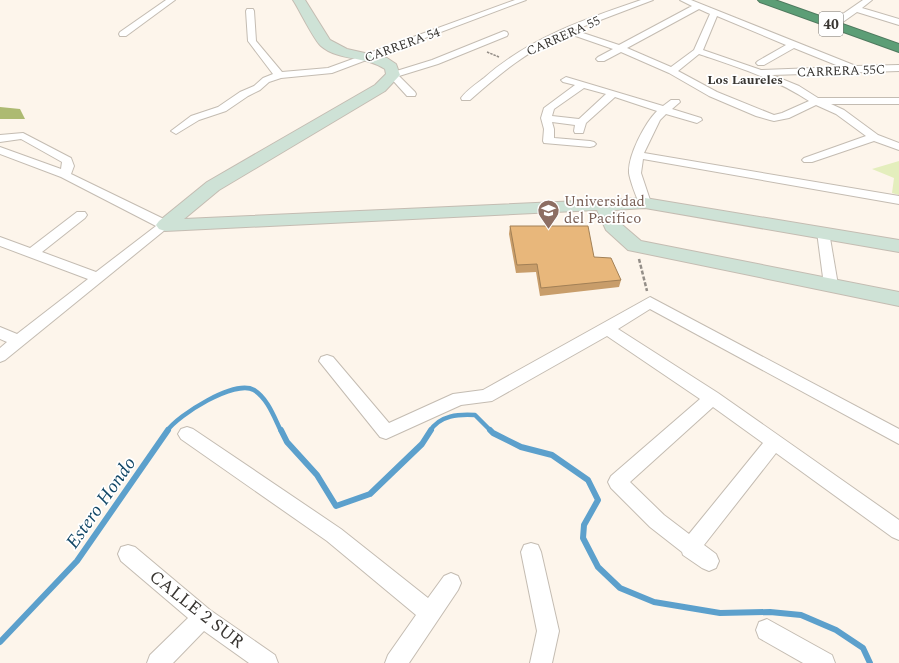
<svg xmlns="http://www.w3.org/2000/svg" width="899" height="663" font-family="Spectral,serif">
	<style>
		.green { fill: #e4eebd }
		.forest { fill: #adba72 }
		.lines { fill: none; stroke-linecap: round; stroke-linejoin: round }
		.stream-far1 { stroke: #5ca0cc; stroke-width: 4.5 }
		.stream { stroke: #5ca0cc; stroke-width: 6 }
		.street-casing { stroke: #c4bcb2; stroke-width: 2 }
		.secondary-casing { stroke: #c4bcb2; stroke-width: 2 }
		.highway-casing { stroke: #4f795e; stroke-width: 2 }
		.path-far1 { stroke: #948e88; stroke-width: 1.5; stroke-dasharray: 2.5 1; stroke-linecap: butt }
		.path { stroke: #948e88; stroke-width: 2.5; stroke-dasharray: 4 2; stroke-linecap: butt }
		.street { fill: #fff; fill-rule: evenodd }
		.secondary { fill: #cee2d6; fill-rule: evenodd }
		.highway { fill: #5c9e76; fill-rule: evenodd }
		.wall { fill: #c89d6a }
		.building { fill: #e8b77b; stroke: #a28056 }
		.labels { text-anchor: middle; stroke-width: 3.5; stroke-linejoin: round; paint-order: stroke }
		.far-street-label { font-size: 13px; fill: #383531; stroke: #fff }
		.far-neighbourhood-label { font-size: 13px; font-weight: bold; fill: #383531; stroke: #fff }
		.shield { fill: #fff; stroke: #74726f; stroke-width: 1 }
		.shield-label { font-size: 14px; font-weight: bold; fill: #383531 }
		.education-label { font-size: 15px; fill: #785e54; stroke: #fff; text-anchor: start }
		.near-street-label { font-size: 18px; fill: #383531; stroke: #fff }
		.near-water-label { font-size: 19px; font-style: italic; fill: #124766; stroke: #fff }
	</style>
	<rect width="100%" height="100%" fill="#fdf5eb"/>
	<!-- green -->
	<polygon class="green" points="899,161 899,195 892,193 894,178 872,169"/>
	<!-- forest -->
	<polygon class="forest" points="0,107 20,109 25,119 0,119"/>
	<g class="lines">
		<!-- stream-far1 -->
		<g class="stream-far1">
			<path d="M167,431C178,415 235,379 254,390C268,399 274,417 281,431"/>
			<path d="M430,431C440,415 459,414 475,415L491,431"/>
		</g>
		<!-- stream -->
		<g class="stream">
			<polyline points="281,430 287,442 317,475 336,506 370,494 422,444 431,430"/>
			<polyline points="490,430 493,433 521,447 552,455 588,480 598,500 584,525 583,538 598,567 620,588 654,602 720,613 770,612 801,615 836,630 863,648 870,663"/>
			<polyline points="0,642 77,561 168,430"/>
		</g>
		<defs>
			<g id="street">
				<polygon points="166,0 175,0 126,36 120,36 119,34 120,32"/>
				<polygon points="515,0 526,0 332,73 281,78 269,82 260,90 248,96 226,111 199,120 176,134 171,131 191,116 218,107 240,92 254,86 263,78 273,74 248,41 246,11 247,9 253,9 254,11 256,41 282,72 328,68"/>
				<path d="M641,0H653L574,30L619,45L692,6L680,0H691L856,66L899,65V71L772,75L799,86L818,98H899V104H831L844,110L878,135L899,143V150L874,141L812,162H804L802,160L804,158L866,136L836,114L816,105L789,118L774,121L770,120L756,116L709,96L669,73L621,52L604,61H598L596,59L598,57L613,49L567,33C527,51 502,72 470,100H462L461,98C467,90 476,84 484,78C529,38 585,19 641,0ZM699,9L710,14L694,50L671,67L627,48ZM717,16L786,45L758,61L756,63L758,65H764L794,48L841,67L761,70L703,50ZM699,54C737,67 776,79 809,101L782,113L774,115L717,92L678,71Z"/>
				<polygon points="863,0 872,0 862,8 899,19 899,25 857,12 840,24 834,24 833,22 834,20"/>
				<polygon points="504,31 507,32 508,34 507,36 438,64 399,76 415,92 416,94 415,96 407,96 388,75 390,73 432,60"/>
				<path d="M566,77L663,106L671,100H679L680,102L672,109L701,118L702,120L697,123L666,114L660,120L644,153L899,196V204L643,159L641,173L651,203L649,206H641C637,200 630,180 629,173C628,155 645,123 657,111L615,97L586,123L583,133H575L574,131L575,125L552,122L554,129V138L590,141L594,142L596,144L594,146L590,147L544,143L543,141L544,129L541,118L544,108L575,85L563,82L561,80ZM584,88L606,94L579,119L552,116L554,109Z"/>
				<polygon points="23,133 71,158 74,166 71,174 170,222 171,225 5,360 0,362 0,348 7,342 0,339 0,327 17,334 88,279 0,246 0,237 30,248 77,212 85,212 87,215 85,218 42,252 96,272 156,226 61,177 0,154 0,147 61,169 62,162 21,139 0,142 0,135"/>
				<polygon points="823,228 828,229 829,232 838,285 836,288 831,290 826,288 824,285 817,232 818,229"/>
				<path d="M650,297L899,429V444L650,309L618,329L718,393L899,520V540L892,537L776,453L704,545L716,554L719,561L716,568L709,571L702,568L683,555L682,552L650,527L611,488L608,482L611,476L700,399L607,336L492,401L461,405L386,439L380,437L319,361L321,357L327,355L333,357L389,423L453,394L483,390ZM713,407L763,443L689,534L664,515L630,482Z"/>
				<polygon points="187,427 193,429 341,529 428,598 444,576 451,573 458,576 461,583 458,590 409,663 385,663 388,655 416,615 327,541 181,439 178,434 181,429"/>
				<polygon points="531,543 538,545 541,552 559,631 552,663 530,663 537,631 521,552 524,545"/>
				<polygon points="128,545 135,547 210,610 275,655 278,663 249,663 204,631 173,663 147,663 150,655 188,618 121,561 118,554 121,547"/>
				<polygon points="767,619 832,655 835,663 803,663 759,638 756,630 759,622"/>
			</g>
			<path id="secondary" d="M293,0H305L330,40L347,49L387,58L396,64L400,75L385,91L219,190L184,219L645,198L899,240V252L645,208L614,210L620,223L641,241L899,292V306L628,250L606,230L597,210L165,231L159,229L156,225L159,221L207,182L375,85L386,74L385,69C366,56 338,61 321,46C314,40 299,9 293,0Z"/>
			<polygon id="highway" points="758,0 775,0 899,44 899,52 760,2"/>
		</defs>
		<!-- street casing -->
		<use href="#street" class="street-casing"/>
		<!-- secondary casing -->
		<use href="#secondary" class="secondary-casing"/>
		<!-- highway casing -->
		<use href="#highway" class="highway-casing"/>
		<!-- path-far1 -->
		<polyline class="path-far1" points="487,52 499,57"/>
		<!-- path -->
		<polyline class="path" points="639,259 647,291"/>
		<!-- street -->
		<use href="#street" class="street"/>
		<!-- secondary -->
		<use href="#secondary" class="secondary"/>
		<!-- highway -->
		<use href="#highway" class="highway"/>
	</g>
	<!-- wall -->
	<polygon class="wall" points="510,226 594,257 621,280 619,287 540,296 536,272 516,273 509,234"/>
	<!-- building -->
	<polygon class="building" points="510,226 588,226 594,257 611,258 621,280 541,288 537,264 517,265"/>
	<!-- icons -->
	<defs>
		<symbol id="university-pin" viewBox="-11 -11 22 30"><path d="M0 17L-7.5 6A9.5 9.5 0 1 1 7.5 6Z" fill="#8d6e63" stroke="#fff"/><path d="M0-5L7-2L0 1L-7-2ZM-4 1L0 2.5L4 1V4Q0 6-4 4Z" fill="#fff"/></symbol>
	</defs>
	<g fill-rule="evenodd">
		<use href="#university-pin" x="536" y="198" width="25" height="34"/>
	</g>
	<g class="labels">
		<!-- far-street labels -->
		<g class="far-street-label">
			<text transform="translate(563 35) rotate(-24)" y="5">CARRERA 55</text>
			<text transform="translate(402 44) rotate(-20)" y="5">CARRERA 54</text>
			<text transform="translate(841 70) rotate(-2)" y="5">CARRERA 55C</text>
		</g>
		<!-- far-neighbourhood labels -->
		<g class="far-neighbourhood-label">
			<text x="745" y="84">Los Laureles</text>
		</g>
		<!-- shield labels -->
		<rect class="shield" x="819" y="12" width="24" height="24" rx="3"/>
		<g class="shield-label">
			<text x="831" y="29">40</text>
		</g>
		<!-- education labels -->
		<g class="education-label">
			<text x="564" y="206">Universidad<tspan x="564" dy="17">del Pacifico</tspan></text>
		</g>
		<!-- near-street labels -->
		<g class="near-street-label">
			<text transform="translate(197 609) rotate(38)" y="6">CALLE 2 SUR</text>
		</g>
		<!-- near-water labels -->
		<g class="near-water-label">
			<text transform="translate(100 502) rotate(-55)" y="7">Estero Hondo</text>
		</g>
	</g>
</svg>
